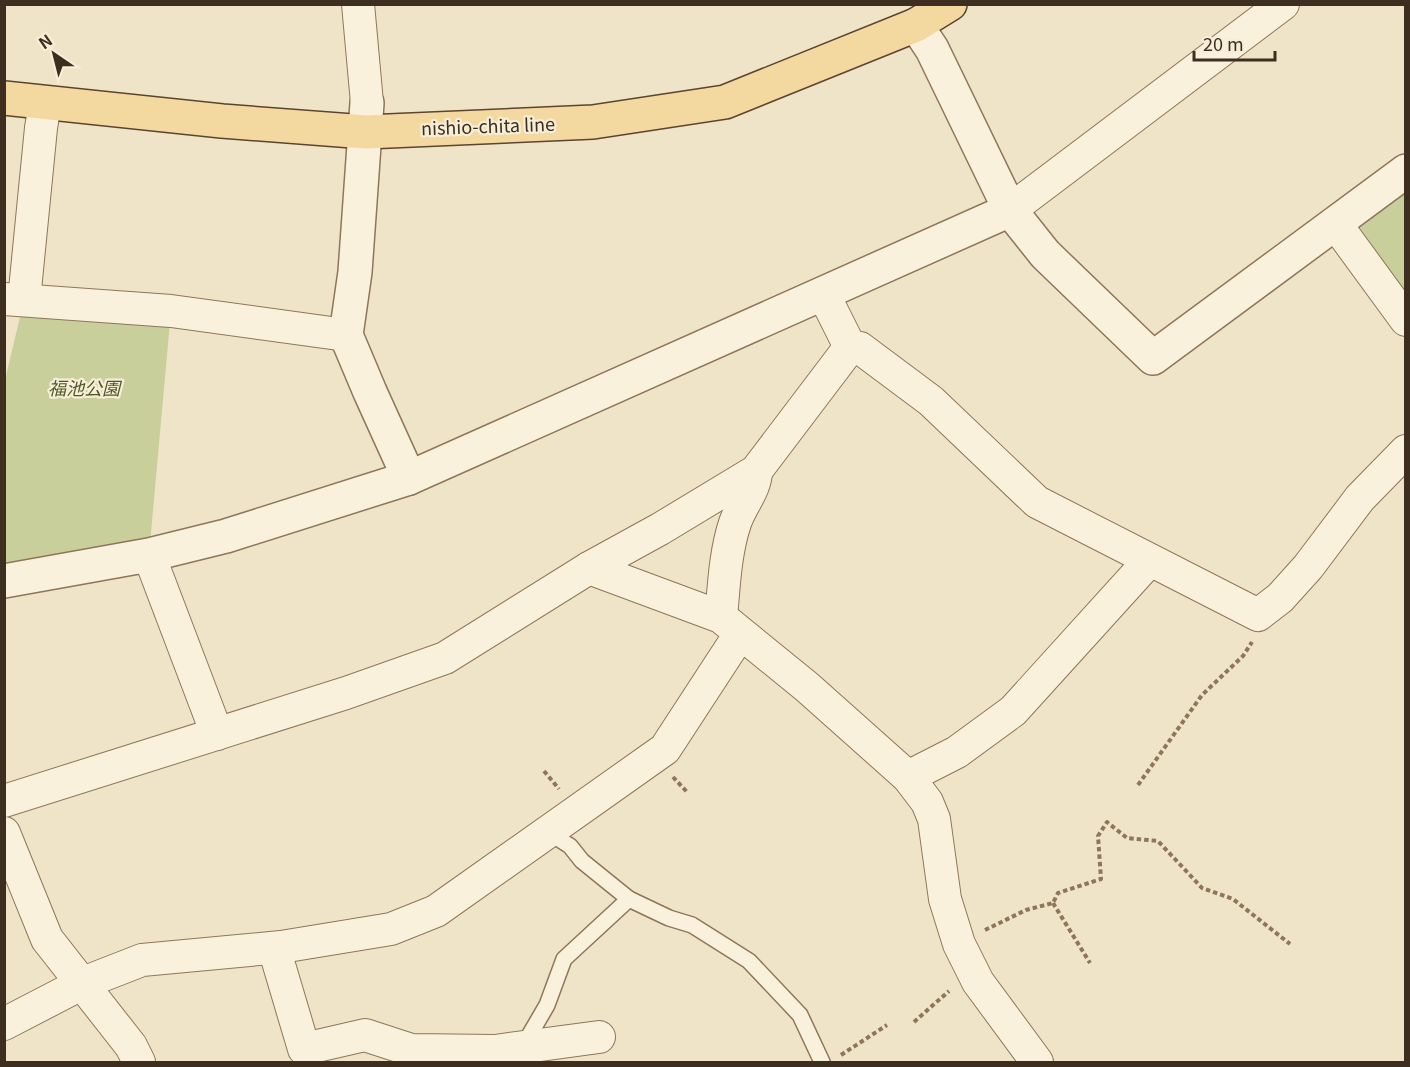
<svg xmlns="http://www.w3.org/2000/svg" width="1410" height="1067" font-family="Georgia,'Noto Sans JP',serif">
	<style>
		.green { fill: #c9cf9b }
		.lines { fill: none; stroke-linecap: round; stroke-linejoin: round }
		.service-casing { stroke: #8d765c; stroke-width: 18 }
		.minor-casing { stroke: #8d765c; stroke-width: 34 }
		.tertiary-casing { stroke: #8d765c; stroke-width: 36 }
		.primary-casing { stroke: #5b4430; stroke-width: 36 }
		.path { stroke: #8d765c; stroke-width: 4; stroke-dasharray: 4.5 3; stroke-linecap: butt }
		.service { stroke: #faf1dc; stroke-width: 15 }
		.minor { stroke: #faf1dc; stroke-width: 32 }
		.tertiary { stroke: #faf1dc; stroke-width: 33 }
		.primary { stroke: #f3d9a0; stroke-width: 33 }
		.labels { text-anchor: middle; stroke-width: 4.5; stroke-linejoin: round; paint-order: stroke }
		.street-label { font-size: 18px; fill: #3d2e20; stroke: #f7eed8 }
		.park-label { font-size: 18px; font-style: italic; fill: #4d5a26; stroke: #f7eed8 }
	</style>
	<rect width="100%" height="100%" fill="#f0e4c8"/>
	<!-- green -->
	<g class="green">
		<polygon points="1405,189 1405,307 1351,232"/>
		<polygon points="24,300 171,311 149,555 5,581 5,380"/>
	</g>
	<g class="lines">
		<defs>
			<g id="service">
				<polyline points="629,899 669,918 692,925 749,961 800,1015 822,1062"/>
				<polyline points="522,1048 547,1005 564,959 629,899 582,861 570,846 559,839 552,830"/>
			</g>
			<g id="minor">
				<polyline points="358,4 367,103"/>
				<polyline points="1010,210 1283,4"/>
				<polyline points="1335,223 1406,320"/>
				<polyline points="823,293 850,347"/>
				<polyline points="4,299 171,311 346,335"/>
				<polyline points="24,300 41,128 45,103"/>
				<polyline points="850,347 860,348 931,401 1037,502 1258,615 1280,598 1308,567 1360,498 1406,451"/>
				<polyline points="149,555 217,734"/>
				<polyline points="589,568 721,617 807,687 908,777 927,802 934,819 945,899 959,944 978,982 1037,1062"/>
				<path d="M721,617C724,586 725,553 735,523C741,505 756,489 756,471"/>
				<polyline points="908,777 957,752 1013,711 1149,561"/>
				<polyline points="4,801 346,693 445,658 589,568 660,529 756,471 850,347"/>
				<polyline points="4,833 47,939 131,1046 139,1062"/>
				<polyline points="274,948 304,1049 365,1035 411,1050 495,1051 599,1037"/>
				<polyline points="4,1024 83,983 142,960 281,947 391,929 436,911 665,749 740,634"/>
			</g>
			<g id="tertiary">
				<polyline points="916,25 932,49 1010,210 1045,254 1153,358 1406,171"/>
				<polyline points="367,103 355,272 346,335 370,392 409,478"/>
				<polyline points="4,581 149,555 226,536 409,478 1010,210"/>
			</g>
			<polyline id="primary" points="4,98 222,121 366,132 593,122 725,102 916,25 950,4"/>
		</defs>
		<!-- service casing -->
		<use href="#service" class="service-casing"/>
		<!-- minor casing -->
		<use href="#minor" class="minor-casing"/>
		<!-- tertiary casing -->
		<use href="#tertiary" class="tertiary-casing"/>
		<!-- primary casing -->
		<use href="#primary" class="primary-casing"/>
		<!-- path -->
		<g class="path">
			<polyline points="544,771 559,789"/>
			<polyline points="673,777 687,792"/>
			<polyline points="1138,785 1202,695 1243,656 1252,642"/>
			<polyline points="1053,903 1090,963"/>
			<polyline points="985,930 1026,910 1053,903 1058,893 1101,879 1098,836 1107,822 1127,838 1158,841 1202,888 1233,899 1290,944"/>
			<polyline points="914,1022 949,991"/>
			<polyline points="841,1055 887,1025"/>
		</g>
		<!-- service -->
		<use href="#service" class="service"/>
		<!-- minor -->
		<use href="#minor" class="minor"/>
		<!-- tertiary -->
		<use href="#tertiary" class="tertiary"/>
		<!-- primary -->
		<use href="#primary" class="primary"/>
	</g>
	<g class="labels">
		<!-- street labels -->
		<g class="street-label">
			<text transform="translate(488 127) rotate(-2)" y="6">nishio-chita line</text>
		</g>
		<!-- park labels -->
		<g class="park-label">
			<text x="84" y="395">福池公園</text>
		</g>
	</g>
	<!-- border -->
	<rect width="1410" height="1067" fill="none" stroke="#3d2e20" stroke-width="12"/>
	<!-- north arrow -->
	<g transform="translate(54 54) rotate(325)" stroke="#f7eed8" stroke-width="4.5" paint-order="stroke">
	<path d="M0-4.5L10 22L0 15L-10 22Z" fill="#3d2e20"/>
	<text y="-9" font-size="16" font-weight="bold" text-anchor="middle" fill="#3d2e20">N</text>
	</g>
	<!-- scale -->
	<path d="M1194 51v9h81v-9" fill="none" stroke="#3d2e20" stroke-width="3"/>
	<text x="1203" y="51" font-size="18" fill="#3d2e20" stroke="#f7eed8" stroke-width="4.5" paint-order="stroke">20 m</text>
</svg>
